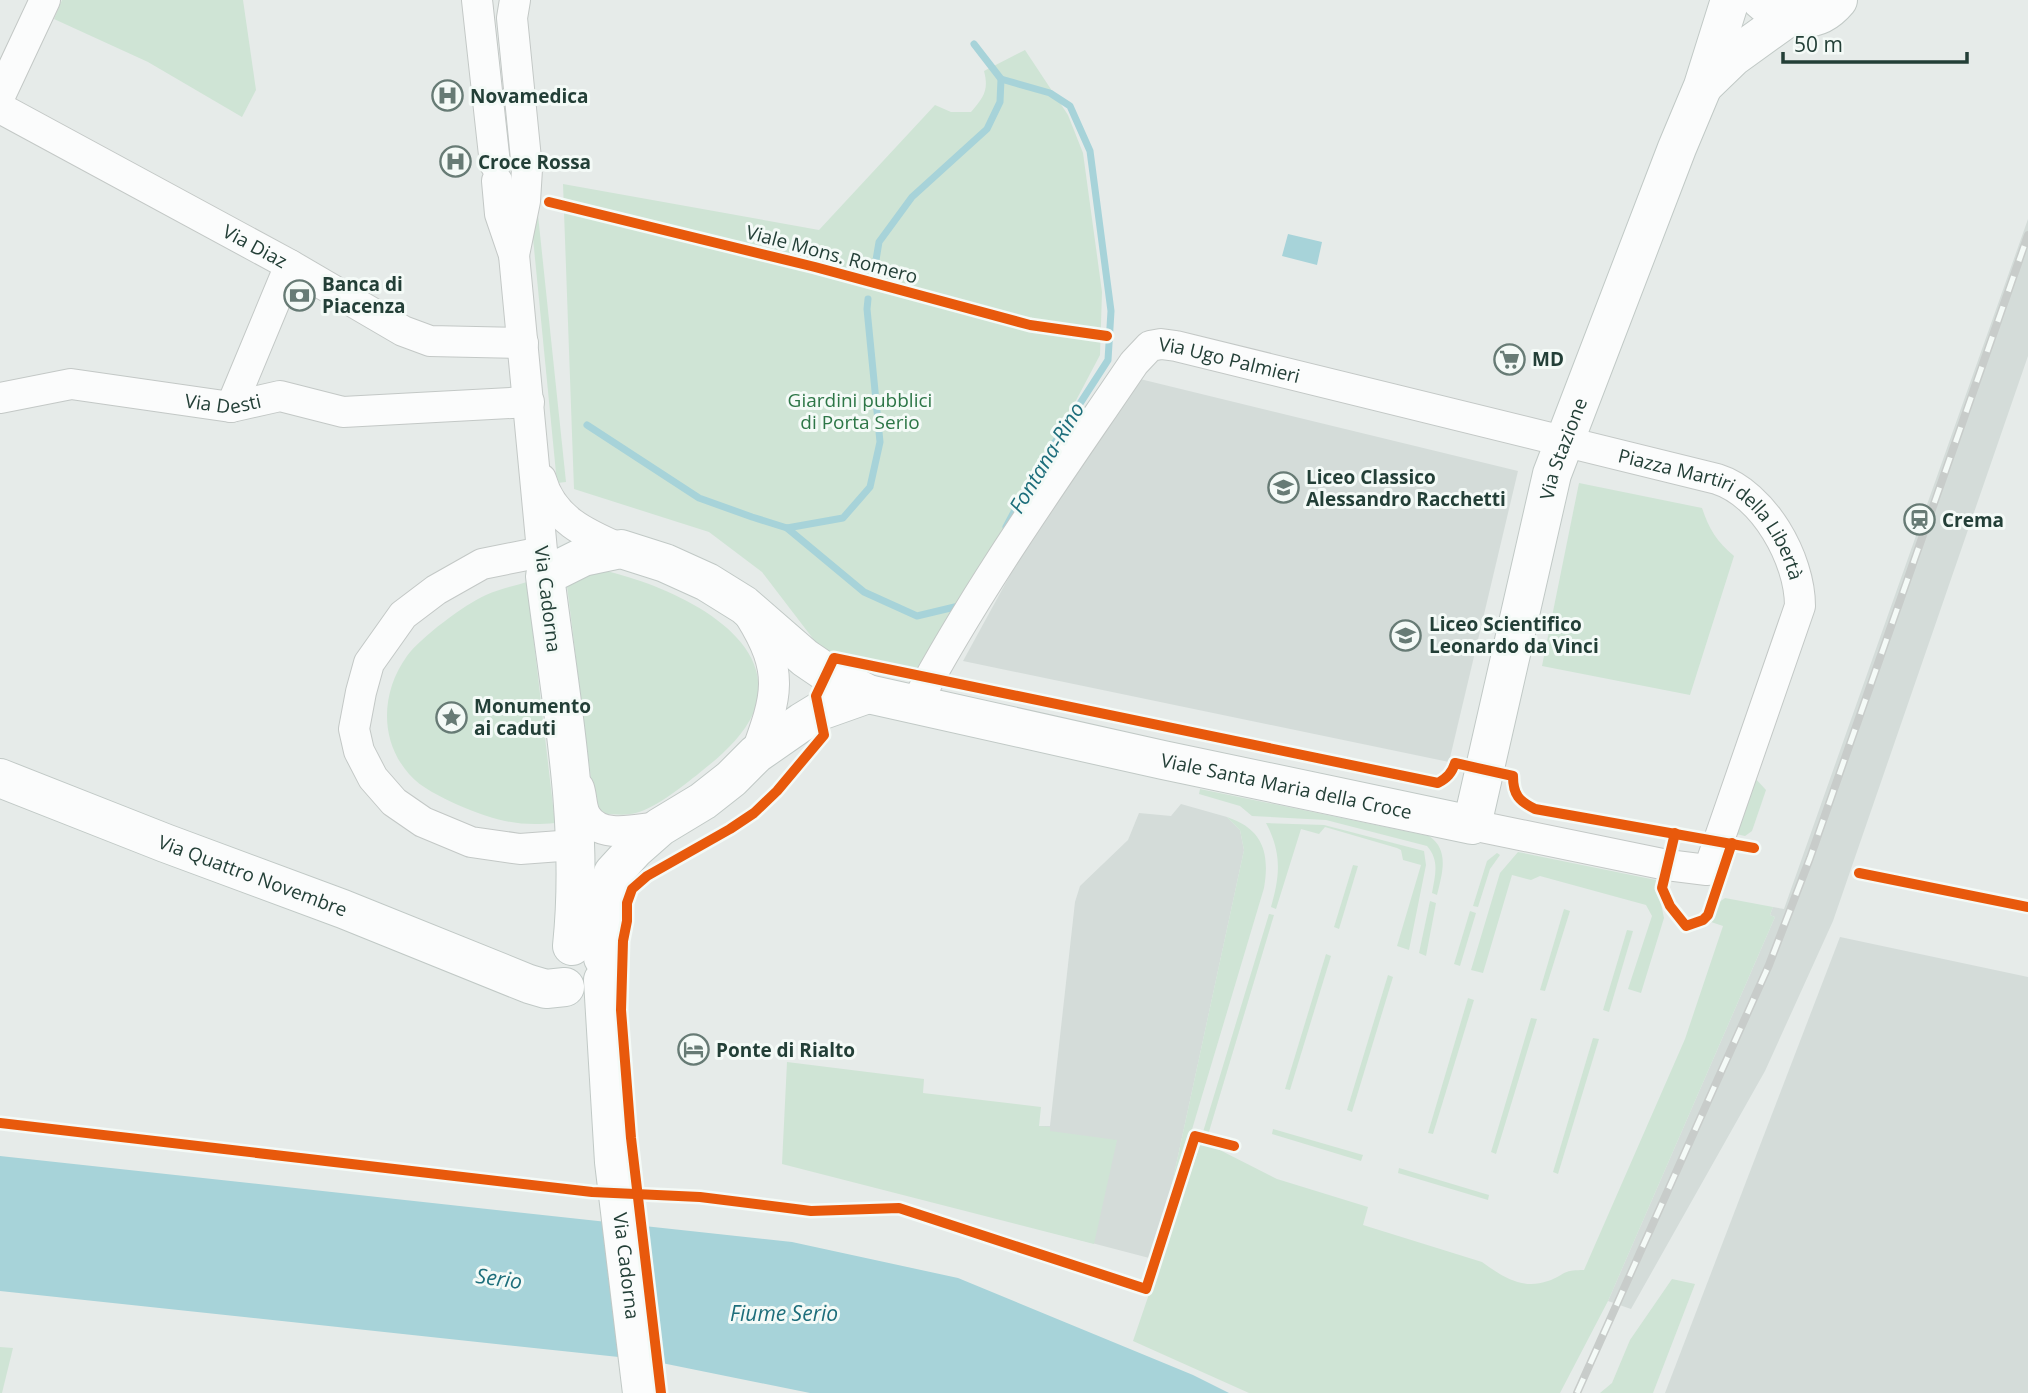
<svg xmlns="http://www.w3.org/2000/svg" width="2028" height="1393" font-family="'Open Sans',sans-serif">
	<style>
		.built { fill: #d4dcd9 }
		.green { fill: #cfe4d5 }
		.water { fill: #a7d3d9 }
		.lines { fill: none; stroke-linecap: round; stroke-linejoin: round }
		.stream { stroke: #a7d3d9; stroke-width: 7 }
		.street-casing { stroke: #c3c8c6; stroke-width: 32 }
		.secondary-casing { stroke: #c1c9c6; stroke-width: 40 }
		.street { stroke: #fbfcfc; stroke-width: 30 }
		.secondary { stroke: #fbfcfc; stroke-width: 38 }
		.rail-casing { stroke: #c8ccca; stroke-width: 8 }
		.rail { stroke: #f4faf7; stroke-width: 5; stroke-dasharray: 16; stroke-linecap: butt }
		.cycleway-casing { stroke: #f4faf7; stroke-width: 15 }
		.cycleway { stroke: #e8590c; stroke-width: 10 }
		.labels { text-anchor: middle; stroke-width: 6; stroke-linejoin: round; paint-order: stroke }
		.poi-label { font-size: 19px; font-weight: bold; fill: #233f37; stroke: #f4faf7; text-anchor: start }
		.street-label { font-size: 19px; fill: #233f37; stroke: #f4faf7 }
		.park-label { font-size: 19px; fill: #2d7647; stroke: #f4faf7 }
		.water-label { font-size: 21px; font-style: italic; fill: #1d6e7b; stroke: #f4faf7 }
	</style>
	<rect width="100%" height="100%" fill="#e6ebe9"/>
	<!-- built -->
	<g class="built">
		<polygon points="2028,219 2028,356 1833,921 1765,1071 1631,1309 1608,1301 1775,917 1770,915 1773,907 1784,909"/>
		<polygon points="1140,379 1518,471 1449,762 963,661 1027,544"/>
		<polygon points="1181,804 1227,817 1240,830 1244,850 1162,1230 1153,1259 1027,1226 1039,1126 1050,1126 1075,902 1080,886 1128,840 1139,813 1171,816"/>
		<polygon points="1840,937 2028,977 2028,1393 1665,1393"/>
	</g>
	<!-- green -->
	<g class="green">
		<polygon points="62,0 243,0 256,90 242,117 148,62 54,19"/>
		<path d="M1025,50L1068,115L1083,153L1102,292L1100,355L929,679L834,658L814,640L762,572L709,532L574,489L563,184L819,230L935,105L951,112H971C984,97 989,90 984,71Z"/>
		<polygon points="538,215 566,482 557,483 533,238"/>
		<path d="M1579,483L1702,508C1709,529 1717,542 1734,556L1690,695L1542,666Z"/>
		<path d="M601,570C660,582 787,633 753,714C743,736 722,755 703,770C687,783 656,808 636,813C625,816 614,814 604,814L594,803L567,586Z"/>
		<path d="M527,582L555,823C517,827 494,820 458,805C441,797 421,788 409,774C379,740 381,692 407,656C420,638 465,604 486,595C499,589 514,586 527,582Z"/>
		<polygon points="1753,776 1766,790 1752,831 1745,836 1736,834"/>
		<path d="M1200,789L1429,836C1450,850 1442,874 1437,895L1432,893C1435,875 1440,861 1427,846L1326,820L1252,816L1240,806L1199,794Z"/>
		<path d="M1227,817C1263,829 1270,853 1264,888L1162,1230L1244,850L1240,830Z"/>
		<path d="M1266,823L1324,825L1424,851L1426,865L1409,950L1397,946L1421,865L1403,860L1401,850L1397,848L1325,827L1319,834L1301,829L1276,909L1271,907C1280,876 1282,853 1266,823Z"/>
		<polygon points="1518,852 1656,880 1664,918 1641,993 1628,989 1652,916 1646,905 1540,876 1531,880 1512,875 1483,973 1471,970 1500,873"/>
		<polygon points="1497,853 1500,855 1490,869 1478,907 1473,906 1487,861"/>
		<polygon points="1353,865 1358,866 1339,929 1334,927"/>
		<path d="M1725,898L1773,907L1770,915L1775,917L1608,1301L1560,1393H1249L1133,1341L1200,1145L1206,1143L1277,1179L1368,1207L1363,1225L1482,1262C1503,1277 1522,1290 1548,1281C1566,1275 1560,1270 1584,1270L1685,1039L1723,926L1711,922L1716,904Z"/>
		<polygon points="1430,901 1436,903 1426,956 1419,953"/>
		<polygon points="1564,909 1570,911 1545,991 1540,990"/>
		<polygon points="1470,911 1476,913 1460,966 1454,964"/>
		<polygon points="1269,914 1274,915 1208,1135 1203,1132"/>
		<polygon points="1627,930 1633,931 1609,1012 1603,1010"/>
		<polygon points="1326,954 1331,956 1290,1090 1285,1089"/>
		<polygon points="1388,975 1393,977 1352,1112 1347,1110"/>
		<polygon points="1468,998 1474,1000 1433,1134 1428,1133"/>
		<polygon points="1531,1018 1537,1019 1496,1154 1491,1152"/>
		<polygon points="1593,1038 1599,1039 1558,1174 1553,1172"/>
		<polygon points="787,1062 924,1079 923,1093 1041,1107 1039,1126 1050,1127 1050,1131 1117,1140 1094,1244 782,1164"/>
		<polygon points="1273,1129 1363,1155 1361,1161 1272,1134"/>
		<polygon points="1399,1168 1489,1195 1488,1200 1398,1173"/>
		<polygon points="1672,1279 1695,1284 1653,1393 1600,1393 1612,1383 1630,1340"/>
		<polygon points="0,1347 13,1348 2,1393 0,1393"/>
	</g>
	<!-- water -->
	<g class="water">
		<polygon points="1288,234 1322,242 1317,265 1282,256"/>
		<polygon points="0,1156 792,1242 958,1278 1193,1375 1229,1393 810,1393 647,1360 0,1291"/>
	</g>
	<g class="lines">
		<!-- stream -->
		<g class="stream">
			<polyline points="1001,79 1050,93 1070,106 1090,151 1111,311 1108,360 1032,478 1006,527"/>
			<polyline points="875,266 879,242 912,197 987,129 1000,102 1001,79 974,44"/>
			<polyline points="587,425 699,498 752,517 787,528 843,518 870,487 880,442 867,309 868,299"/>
			<polyline points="787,528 864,592 917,616 963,605"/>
		</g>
		<defs>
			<g id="street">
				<polyline points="477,0 495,164"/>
				<polyline points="0,96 45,0"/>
				<path id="s1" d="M0,108L290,265L403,331L430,341L523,343"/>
				<polyline points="497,181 500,214 514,255 544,572"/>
				<polyline points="514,255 525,201 527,169 512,18 515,0"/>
				<path id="s2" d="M0,398L71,384L231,407L280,396L343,412L529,402"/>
				<polyline points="231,407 290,265"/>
				<path d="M541,479C552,519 586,534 621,549"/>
				<polyline points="542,552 482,564 436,590 403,615 369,663 361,692 354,729 359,751 373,778 394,802 423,822 471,842 520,849 574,845"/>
				<path d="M750,616C785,672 777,696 756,754"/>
				<path id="s3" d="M915,705C979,585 1058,475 1134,363L1150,346L1161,344L1176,346L1717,479C1764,494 1800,559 1800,606L1710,866L1707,870L1667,865L1472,825"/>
				<path d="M579,788C582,797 581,808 586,816C600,840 637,829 660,827"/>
			</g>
			<g id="secondary">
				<path d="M1761,0C1767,6 1774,9 1781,12C1804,22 1822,19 1838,0"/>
				<polyline points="1704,85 1733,57 1790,16"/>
				<path id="s4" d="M0,778L165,843L343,909L529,984L546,989L565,987"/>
				<path id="s5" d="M572,946C585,823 560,697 545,576L583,557L621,549L665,563L707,582L744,605L805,658L827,673L868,694L1163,760L1472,825L1552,474L1677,148L1703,86L1730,0"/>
				<polyline points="603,958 603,901 613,873 635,849 660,827 703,801 731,779 756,754 802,722 820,711 868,694"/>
				<path id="s6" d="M603,980L614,1162L642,1393"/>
			</g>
		</defs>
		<!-- street casing -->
		<use href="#street" class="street-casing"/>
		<!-- secondary casing -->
		<use href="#secondary" class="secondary-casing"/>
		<!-- street -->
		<use href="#street" class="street"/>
		<!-- secondary -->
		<use href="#secondary" class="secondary"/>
		<defs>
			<polyline id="rail" points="1577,1393 1769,965 1810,858 2028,235"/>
		</defs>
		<!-- rail casing -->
		<use href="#rail" class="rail-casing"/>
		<!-- rail -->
		<use href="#rail" class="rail"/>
		<defs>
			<g id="cycleway">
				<polyline points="549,202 815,267 1030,325 1107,336"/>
				<polyline points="1675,833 1662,888 1670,906 1686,926 1703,920 1708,915 1732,843"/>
				<polyline points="1859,873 2028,907"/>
				<polyline points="0,1123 592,1192 700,1197 811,1211 899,1208 1146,1289 1195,1136 1234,1146"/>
				<path d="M661,1393L631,1138L621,1010L623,941L627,921V903L632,889L647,876L730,829L754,813L777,791L824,735L816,696L834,658L1438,783C1447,778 1452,773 1455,763L1513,776C1513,795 1519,801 1535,809L1754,848"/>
			</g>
		</defs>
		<!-- cycleway casing -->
		<use href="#cycleway" class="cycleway-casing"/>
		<!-- cycleway -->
		<use href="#cycleway" class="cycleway"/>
	</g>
	<!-- icons -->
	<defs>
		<symbol id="hospital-ring" viewBox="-11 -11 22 22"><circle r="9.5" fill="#f4faf7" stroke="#677b75" stroke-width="1.5"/><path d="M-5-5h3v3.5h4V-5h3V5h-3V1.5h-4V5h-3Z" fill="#677b75"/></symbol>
		<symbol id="bank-ring" viewBox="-11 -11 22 22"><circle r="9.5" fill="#f4faf7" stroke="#677b75" stroke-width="1.5"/><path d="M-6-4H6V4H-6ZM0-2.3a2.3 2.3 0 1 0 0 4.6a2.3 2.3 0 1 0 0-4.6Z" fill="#677b75"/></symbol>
		<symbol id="supermarket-ring" viewBox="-11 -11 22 22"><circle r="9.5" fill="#f4faf7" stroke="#677b75" stroke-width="1.5"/><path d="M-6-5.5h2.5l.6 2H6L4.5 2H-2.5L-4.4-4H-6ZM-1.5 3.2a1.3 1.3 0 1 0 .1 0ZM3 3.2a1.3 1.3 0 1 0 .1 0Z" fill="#677b75"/></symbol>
		<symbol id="school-ring" viewBox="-11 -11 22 22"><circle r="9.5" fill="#f4faf7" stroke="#677b75" stroke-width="1.5"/><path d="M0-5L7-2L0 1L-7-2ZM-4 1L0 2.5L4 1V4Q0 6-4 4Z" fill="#677b75"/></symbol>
		<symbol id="station-ring" viewBox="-11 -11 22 22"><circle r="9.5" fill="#f4faf7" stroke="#677b75" stroke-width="1.5"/><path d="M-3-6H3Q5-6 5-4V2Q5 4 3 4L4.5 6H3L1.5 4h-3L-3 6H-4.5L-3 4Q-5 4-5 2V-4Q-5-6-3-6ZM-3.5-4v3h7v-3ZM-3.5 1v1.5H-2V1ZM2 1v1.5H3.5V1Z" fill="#677b75"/></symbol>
		<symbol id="sight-ring" viewBox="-11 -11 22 22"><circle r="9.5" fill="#f4faf7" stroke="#677b75" stroke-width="1.5"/><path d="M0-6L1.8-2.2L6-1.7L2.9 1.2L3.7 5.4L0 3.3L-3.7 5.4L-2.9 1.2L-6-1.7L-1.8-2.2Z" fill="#677b75"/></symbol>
		<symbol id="hotel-ring" viewBox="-11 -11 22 22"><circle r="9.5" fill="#f4faf7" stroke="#677b75" stroke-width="1.5"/><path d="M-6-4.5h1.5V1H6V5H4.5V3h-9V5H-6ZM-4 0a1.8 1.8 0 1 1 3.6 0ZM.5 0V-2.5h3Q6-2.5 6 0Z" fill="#677b75"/></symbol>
	</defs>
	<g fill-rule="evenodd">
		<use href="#hospital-ring" x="430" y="78" width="35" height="35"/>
		<use href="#hospital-ring" x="438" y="144" width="35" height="35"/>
		<use href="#bank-ring" x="282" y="278" width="35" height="35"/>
		<use href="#supermarket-ring" x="1492" y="342" width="35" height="35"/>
		<use href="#school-ring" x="1266" y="470" width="35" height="35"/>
		<use href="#station-ring" x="1902" y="502" width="35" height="35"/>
		<use href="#school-ring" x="1388" y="618" width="35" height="35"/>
		<use href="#sight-ring" x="434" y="700" width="35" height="35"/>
		<use href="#hotel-ring" x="676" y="1032" width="35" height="35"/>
	</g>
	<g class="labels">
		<!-- poi labels -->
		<g class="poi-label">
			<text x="470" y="103">Novamedica</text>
			<text x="478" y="169">Croce Rossa</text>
			<text x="322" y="291">Banca di<tspan x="322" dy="22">Piacenza</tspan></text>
			<text x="1532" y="366">MD</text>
			<text x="1306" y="484">Liceo Classico<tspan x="1306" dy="22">Alessandro Racchetti</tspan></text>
			<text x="1942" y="527">Crema</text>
			<text x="1429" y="631">Liceo Scientifico<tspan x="1429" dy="22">Leonardo da Vinci</tspan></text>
			<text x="474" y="713">Monumento<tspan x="474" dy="22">ai caduti</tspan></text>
			<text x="716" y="1057">Ponte di Rialto</text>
		</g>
		<!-- street labels -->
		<g class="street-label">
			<text dy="7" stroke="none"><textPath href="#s1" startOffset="290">Via Diaz</textPath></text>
			<text transform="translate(832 254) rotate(15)" y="7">Viale Mons. Romero</text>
			<text dy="7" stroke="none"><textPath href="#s3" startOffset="511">Via Ugo Palmieri</textPath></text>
			<text dy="7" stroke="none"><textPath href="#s2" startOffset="226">Via Desti</textPath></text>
			<text dy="7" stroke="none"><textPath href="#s5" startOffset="1748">Via Stazione</textPath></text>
			<text dy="7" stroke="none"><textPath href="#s3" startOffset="1029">Piazza Martiri della Libertà</textPath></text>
			<text transform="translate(548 599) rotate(83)" y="7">Via Cadorna</text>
			<text dy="7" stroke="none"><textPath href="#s5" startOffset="1171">Viale Santa Maria della Croce</textPath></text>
			<text dy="7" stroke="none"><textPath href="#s4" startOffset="271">Via Quattro Novembre</textPath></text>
			<text dy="7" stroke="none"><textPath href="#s6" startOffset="287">Via Cadorna</textPath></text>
		</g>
		<!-- park labels -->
		<g class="park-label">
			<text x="860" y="407">Giardini pubblici<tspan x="860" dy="22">di Porta Serio</tspan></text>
		</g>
		<!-- water labels -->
		<g class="water-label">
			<text transform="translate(1047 458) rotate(-59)" y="7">Fontana-Rino</text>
			<text transform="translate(499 1279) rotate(8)" y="7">Serio</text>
			<text x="784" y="1321">Fiume Serio</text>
		</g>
	</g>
	<!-- scale -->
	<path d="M1783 52v10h184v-10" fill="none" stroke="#233f37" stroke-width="3.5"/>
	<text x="1794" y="52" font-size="21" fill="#233f37" stroke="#f4faf7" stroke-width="5" paint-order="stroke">50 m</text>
</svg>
